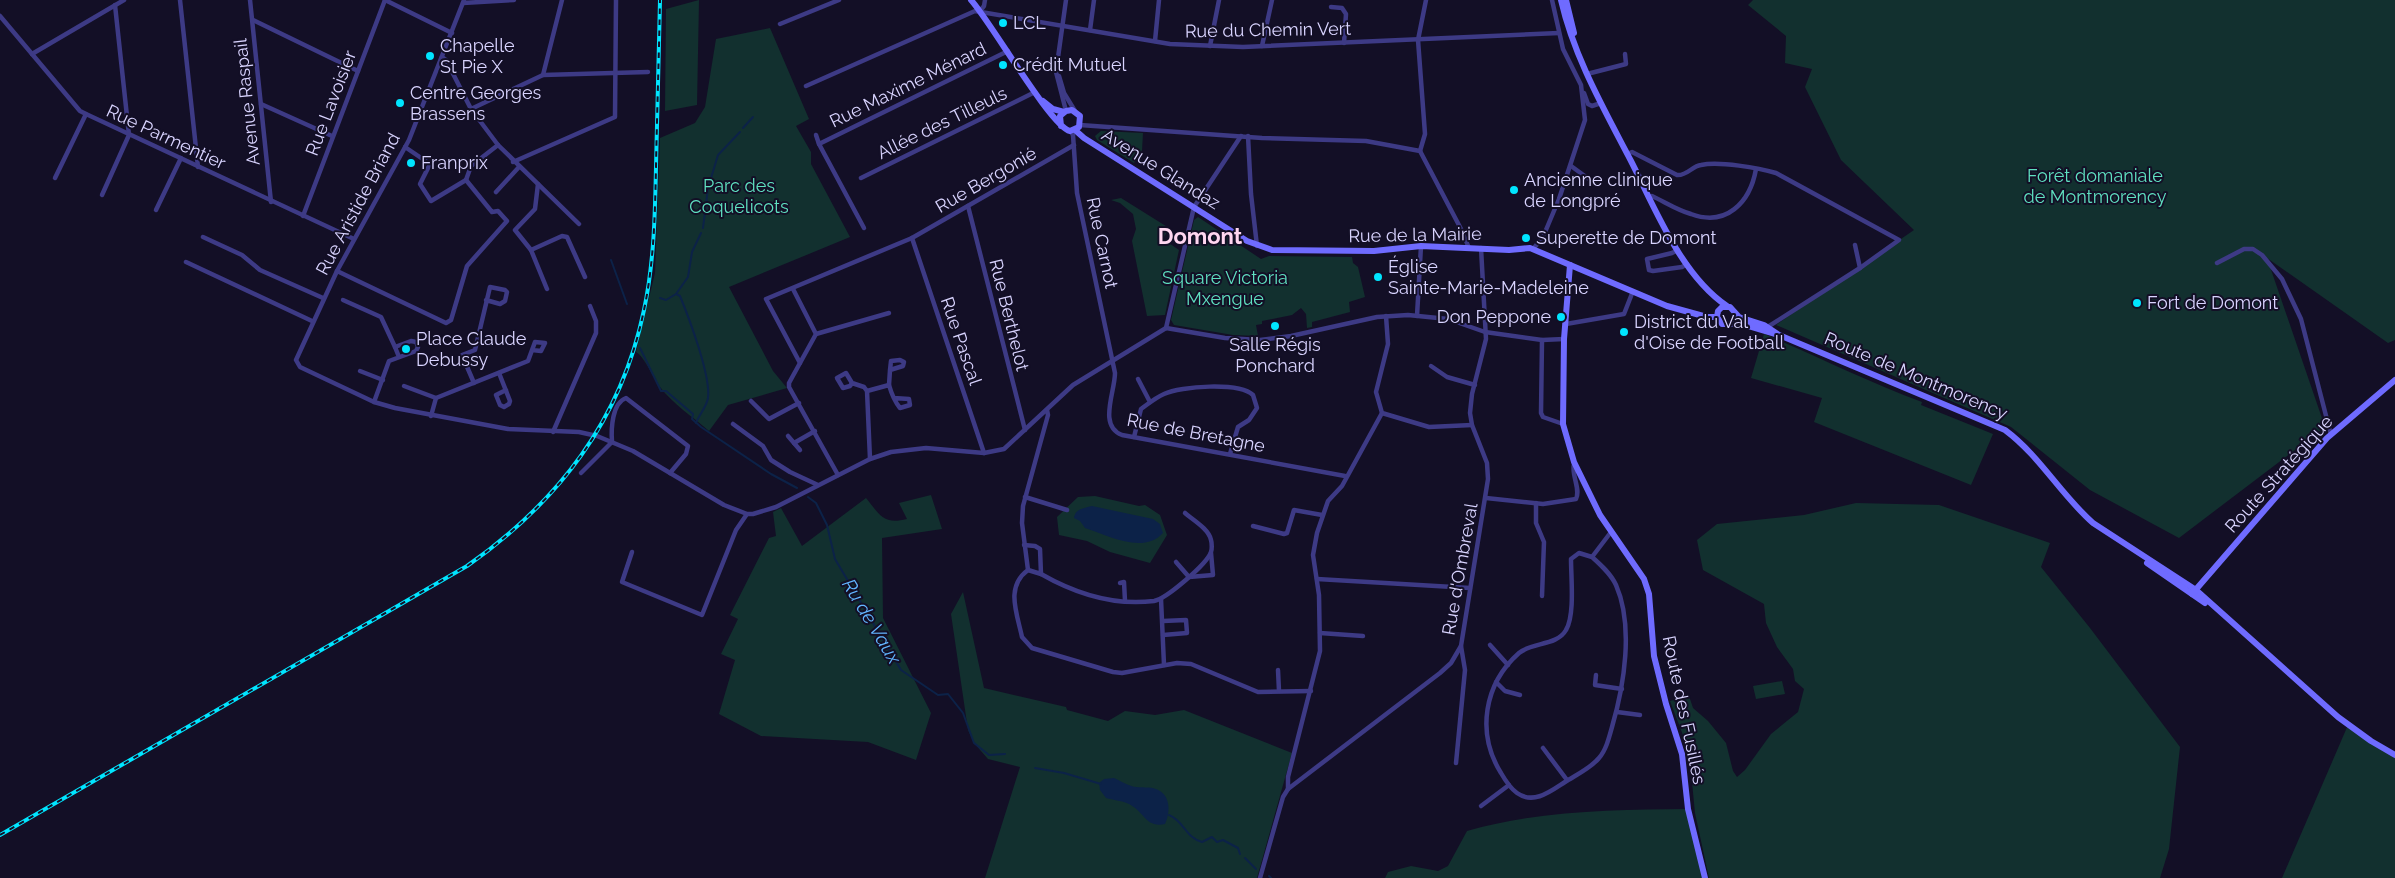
<svg xmlns="http://www.w3.org/2000/svg" width="2395" height="878" font-family="Raleway,sans-serif">
	<style>
		.green { fill: #12302f }
		.water { fill: #0c2248 }
		.lines { fill: none; stroke-linecap: round; stroke-linejoin: round }
		.stream { stroke: #0c2248; stroke-width: 2 }
		.street { stroke: #3d3a85; stroke-width: 4.5 }
		.secondary { stroke: #6f6bff; stroke-width: 6 }
		.rail-casing { stroke: #00e5ff; stroke-width: 4 }
		.rail { stroke: #130f26; stroke-width: 2; stroke-dasharray: 5.5; stroke-linecap: butt }
		.poi-dot { fill: #00e5ff; stroke: #130f26; stroke-width: 2 }
		.labels { text-anchor: middle; stroke-width: 4; stroke-linejoin: round; paint-order: stroke }
		.poi-label { font-size: 18px; fill: #d9d4ff; stroke: #130f26; text-anchor: start }
		.street-label { font-size: 18px; fill: #d9d4ff; stroke: #130f26 }
		.park-label { font-size: 18px; fill: #5fe0c0; stroke: #130f26 }
		.water-label { font-size: 19px; font-style: italic; fill: #62b6ff; stroke: #130f26 }
		.district-label { font-size: 22px; font-weight: bold; fill: #ffd6f0; stroke: #130f26 }
	</style>
	<rect width="100%" height="100%" fill="#130f26"/>
	<!-- green -->
	<g class="green">
		<polygon points="699,0 697,105 665,111 666,9"/>
		<polygon points="1753,0 2395,0 2395,340 2388,343 2267,258 2325,427 2179,538 2090,490 2011,427 1776,325 1914,230 1841,160 1805,87 1812,69 1785,63 1786,36 1748,5"/>
		<path d="M770,28L809,119L796,126L811,152V164L850,237L729,287L773,371L787,388L728,405L709,431C693,417 673,404 660,387C654,379 644,356 636,352L655,273L660,138L695,123L705,107L716,39Z"/>
		<polygon points="1101,131 1143,133 1142,151 1134,163 1097,140 1095,136"/>
		<polygon points="1121,198 1169,228 1163,239 1179,250 1165,315 1147,316 1132,241 1136,229 1133,214 1120,203 1111,200"/>
		<polygon points="1198,217 1261,259 1269,256 1352,257 1353,263 1358,267 1365,297 1349,302 1350,312 1312,322 1312,327 1307,328 1306,314 1301,308 1292,315 1262,321 1262,324 1256,325 1258,336 1233,335 1174,325 1171,320 1194,220"/>
		<path d="M1764,334C1817,356 1868,382 1922,402L1921,405L1993,434L1971,485L1814,422L1822,398L1751,378Z"/>
		<path d="M931,495L942,529L882,538L883,618L931,713L916,760L868,742L761,736L719,714L735,660L721,654L738,619L730,615L769,538L776,536L773,512L781,508L802,546L866,498C880,515 883,525 907,519L899,503Z"/>
		<polygon points="1095,496 1139,506 1145,505 1160,515 1167,535 1150,563 1110,552 1087,541 1059,535 1057,517 1078,497"/>
		<polygon points="1856,503 1939,505 2050,543 2041,567 2090,628 2180,747 2169,849 2160,878 1709,878 1695,813 1689,751 1670,701 1689,696 1693,708 1708,721 1726,743 1733,771 1737,777 1745,770 1771,734 1798,712 1804,689 1795,681 1793,669 1777,647 1766,623 1764,604 1703,570 1697,540 1717,524 1804,515"/>
		<polygon points="963,592 984,688 1066,707 1067,710 1108,721 1125,711 1155,715 1184,710 1292,753 1257,878 985,878 1020,767 988,759 974,743 968,730 951,614"/>
		<polygon points="1782,681 1785,694 1756,699 1753,686"/>
		<polygon points="2348,725 2395,755 2395,878 2282,878"/>
		<path d="M1688,809L1705,878H1385L1388,872L1411,866L1438,871L1448,866L1467,831C1539,810 1615,810 1688,809Z"/>
	</g>
	<!-- water -->
	<g class="water">
		<path d="M1092,506L1153,519L1160,524L1163,533C1143,555 1107,535 1085,528L1080,521L1074,518C1075,509 1084,508 1092,506Z"/>
		<path d="M1114,778C1121,781 1128,786 1136,787C1144,788 1153,786 1160,791C1171,798 1170,814 1165,824C1145,828 1145,812 1129,804C1123,801 1113,800 1106,798L1100,790L1099,783L1104,779Z"/>
	</g>
	<g class="lines">
		<!-- stream -->
		<g class="stream">
			<polyline points="743,128 753,117"/>
			<polyline points="703,228 708,188 718,155 740,132"/>
			<polyline points="611,260 627,304"/>
			<polyline points="676,294 688,277 692,252 701,233"/>
			<path d="M660,298L666,300L676,294L680,296C689,318 711,376 708,398C707,406 699,415 696,423"/>
			<polyline points="640,348 661,391 666,391 693,414 692,419 701,427 771,474 797,488"/>
			<polyline points="808,497 816,503 827,525 835,559 901,670 938,695 948,694 963,713 974,743 989,755 1005,754"/>
			<polyline points="1035,768 1064,773 1101,784"/>
			<path d="M1169,815C1184,821 1186,838 1202,842L1212,837L1217,842L1223,840L1238,848L1240,854"/>
			<polyline points="1245,858 1256,869"/>
			<polyline points="1269,876 1271,878"/>
		</g>
		<!-- street -->
		<g class="street">
			<polyline points="180,0 198,167"/>
			<polyline points="250,0 271,202"/>
			<polyline points="385,0 452,33"/>
			<polyline points="464,0 409,140 337,271 296,360 300,367 374,402 395,408 508,429 579,432 597,436 633,451 724,505 747,514 753,514 776,507 870,459 891,452 926,448 984,453 1004,449 1073,385 1166,328"/>
			<polyline points="463,3 514,0"/>
			<polyline points="1331,7 1342,8 1346,14 1344,43"/>
			<polyline points="980,11 984,6 985,0"/>
			<polyline points="0,16 80,111 86,114 354,239"/>
			<polyline points="253,20 358,71"/>
			<polyline points="780,24 839,0"/>
			<polyline points="1090,30 1094,0"/>
			<polyline points="1155,41 1159,0"/>
			<polyline points="1210,46 1219,0"/>
			<polyline points="1262,46 1272,0"/>
			<polyline points="32,54 124,0"/>
			<polyline points="442,57 446,60 471,109 498,145 579,224"/>
			<polyline points="1587,74 1626,64 1625,54"/>
			<polyline points="543,75 562,0"/>
			<polyline points="1059,76 1064,93 1075,111"/>
			<polyline points="806,86 975,11 1170,44 1243,47 1559,33"/>
			<polyline points="1584,93 1588,104 1592,106 1601,103"/>
			<polyline points="261,104 332,136"/>
			<polyline points="471,109 543,75 648,72"/>
			<polyline points="1066,111 1056,72 1066,0"/>
			<polyline points="1080,125 1262,138 1366,141 1420,151"/>
			<path d="M1070,131L1073,135L1077,193L1115,373C1115,392 1098,426 1122,435L1345,476"/>
			<polyline points="816,135 819,144 1008,51"/>
			<polyline points="1248,136 1251,194 1257,246"/>
			<polyline points="819,144 864,228"/>
			<polyline points="405,147 430,164 420,184 431,201 466,180"/>
			<polyline points="1420,151 1425,134 1418,40 1426,0"/>
			<polyline points="1420,151 1461,229 1469,248"/>
			<path d="M1627,154L1632,152L1677,175C1687,176 1692,166 1701,165C1719,161 1759,168 1776,173L1899,240L1860,268L1766,328"/>
			<polyline points="513,162 615,117 616,0"/>
			<polyline points="1571,166 1593,182"/>
			<polyline points="55,178 86,114"/>
			<polyline points="861,178 1035,92"/>
			<polyline points="466,180 471,166 498,145"/>
			<polyline points="538,184 535,209 515,230 531,250 547,289"/>
			<polyline points="496,192 519,167"/>
			<polyline points="102,195 129,135 115,5"/>
			<path d="M1650,197L1652,196C1665,202 1677,210 1691,214C1726,227 1750,203 1756,169"/>
			<polyline points="968,206 1025,430"/>
			<polyline points="156,210 181,158"/>
			<polyline points="303,216 385,0"/>
			<polyline points="203,237 242,255 260,270 323,298"/>
			<polyline points="912,238 984,453"/>
			<polyline points="1855,245 1860,268"/>
			<polyline points="1533,249 1543,237 1559,199 1585,120 1581,85 1563,49 1552,0"/>
			<polyline points="531,250 562,236 567,237 585,277"/>
			<polyline points="1678,250 1672,253 1647,259 1649,270 1653,271 1682,267 1687,264"/>
			<polyline points="186,262 312,321"/>
			<polyline points="2217,263 2244,249 2253,249 2262,255 2282,279 2301,319 2331,435"/>
			<polyline points="337,271 446,323 451,320 467,266 507,221 498,211 492,212 466,180"/>
			<polyline points="793,289 816,334 800,363"/>
			<polyline points="343,300 381,317 395,347"/>
			<polyline points="1386,316 1388,344 1376,392 1382,413 1429,427 1472,425"/>
			<polyline points="1417,316 1421,246"/>
			<polyline points="1566,324 1624,314 1633,291"/>
			<polyline points="1166,328 1225,338 1260,340 1291,336 1377,317 1408,315 1448,319 1485,332 1542,340 1564,339"/>
			<polyline points="1166,328 1194,207 1241,136"/>
			<polyline points="816,334 889,313"/>
			<polyline points="1542,340 1541,413 1543,417 1563,424"/>
			<polyline points="1431,366 1447,377 1475,385"/>
			<polyline points="360,371 383,380"/>
			<polyline points="499,373 510,401 509,404 504,407 500,405 496,395 506,390"/>
			<polyline points="1138,379 1150,402"/>
			<polyline points="474,383 462,355 475,350 490,287 505,290 507,292 505,301 500,304 486,300"/>
			<polyline points="852,383 850,386 843,388 837,378 846,373 852,383 864,387 867,391 870,459"/>
			<polyline points="889,385 890,370 903,366 904,362 900,360 891,361 890,370"/>
			<polyline points="404,386 436,398"/>
			<path d="M867,391L889,385C891,392 895,402 900,408L910,405L909,399L894,398"/>
			<polyline points="751,401 769,419 799,403"/>
			<polyline points="374,402 389,361 416,351 418,347 416,342 411,341 395,347 399,357"/>
			<path d="M1047,410L1048,415L1023,506L1022,523L1028,570C1005,587 1017,613 1022,637L1032,648L1113,672L1122,673L1177,663L1191,664L1258,692L1311,691"/>
			<polyline points="431,416 436,398 528,361 535,342 545,343 541,351 532,350"/>
			<polyline points="733,424 763,446 771,460 790,472 818,485"/>
			<polyline points="553,432 596,333 596,321 590,306"/>
			<polyline points="788,436 794,443"/>
			<path d="M1134,437L1141,409C1148,404 1155,398 1164,394C1181,386 1239,382 1253,395L1257,408L1249,420L1238,427L1230,454"/>
			<path d="M612,442C611,429 612,403 626,398L688,446L686,454L670,473"/>
			<polyline points="800,450 794,443 815,431"/>
			<polyline points="581,473 612,442"/>
			<polyline points="838,475 789,387 789,383 800,363 766,299 912,238 1074,145"/>
			<polyline points="1025,497 1067,510"/>
			<path d="M1486,498L1543,504L1576,499C1581,489 1571,475 1574,464"/>
			<polyline points="1536,503 1536,523 1544,542 1542,596"/>
			<polyline points="1253,526 1284,534 1287,533 1294,510 1322,515"/>
			<polyline points="1024,545 1035,546 1040,549 1041,574 1028,570"/>
			<polyline points="632,552 622,582 702,615 736,530 747,514"/>
			<path d="M1592,557C1601,565 1611,574 1616,585C1634,626 1624,686 1612,727C1609,738 1606,750 1599,758C1591,768 1576,775 1565,782C1551,791 1534,805 1517,793C1510,788 1505,780 1501,773C1476,733 1484,684 1519,653C1532,642 1557,646 1566,630C1575,615 1571,578 1571,559L1579,553L1592,557L1611,532"/>
			<polyline points="1176,562 1189,577 1213,575 1211,553"/>
			<path d="M1041,574C1076,594 1114,606 1154,601C1166,599 1207,564 1211,552C1212,550 1212,543 1211,540C1209,529 1193,520 1185,513"/>
			<polyline points="1317,579 1470,588"/>
			<polyline points="1120,583 1124,582 1125,601"/>
			<polyline points="1161,599 1164,665"/>
			<polyline points="1163,621 1186,620 1187,633 1163,635"/>
			<polyline points="1320,633 1363,636"/>
			<polyline points="1490,645 1508,665"/>
			<polyline points="1278,670 1279,691"/>
			<polyline points="1596,675 1595,685 1622,689"/>
			<polyline points="1496,682 1505,691 1520,695"/>
			<polyline points="1617,712 1640,715"/>
			<polyline points="1543,748 1567,780"/>
			<polyline points="1456,763 1465,670 1461,646"/>
			<polyline points="1288,789 1288,777 1320,651 1319,595 1313,555 1317,533 1328,501 1342,486 1382,413"/>
			<polyline points="1481,806 1509,785"/>
			<polyline points="1260,878 1283,797 1288,789 1440,673 1451,663 1461,646 1488,479 1487,463 1472,425 1470,413 1472,394 1486,339 1481,248"/>
		</g>
		<!-- secondary -->
		<g class="secondary">
			<path d="M971,0C991,22 1051,127 1070,131L1079,127L1080,116L1072,110L1066,111L1060,116L1061,126"/>
			<path d="M1561,0C1574,57 1604,109 1631,161C1655,208 1681,275 1727,306"/>
			<polyline points="1566,0 1574,33"/>
			<polyline points="1043,101 1053,109 1064,112"/>
			<polyline points="1075,130 1084,138 1247,241 1272,250 1374,251 1421,246 1509,250 1530,248 1667,306 1707,317 1717,317"/>
			<polyline points="1570,265 1564,339 1563,424 1574,462 1600,515 1644,579 1649,594 1654,656 1666,704 1682,754 1688,809 1705,878"/>
			<path d="M1779,335L1764,325L1739,317L1730,307H1722L1718,311L1717,317L1722,324H1742L1779,335L2005,430C2040,456 2061,495 2093,523L2196,590L2338,717L2371,741L2395,755"/>
			<polyline points="2147,563 2205,603"/>
			<polyline points="2192,594 2327,438 2395,380"/>
		</g>
		<defs>
			<path id="rail" d="M0,835L467,566C558,502 621,421 644,310C654,263 655,215 656,167C657,111 659,56 660,0"/>
		</defs>
		<!-- rail casing -->
		<use href="#rail" class="rail-casing"/>
		<!-- rail -->
		<use href="#rail" class="rail"/>
	</g>
	<!-- markers -->
	<g class="poi-dot">
		<circle cx="1003" cy="23" r="5"/>
		<circle cx="430" cy="56" r="5"/>
		<circle cx="1003" cy="65" r="5"/>
		<circle cx="400" cy="103" r="5"/>
		<circle cx="411" cy="163" r="5"/>
		<circle cx="1514" cy="190" r="5"/>
		<circle cx="1526" cy="238" r="5"/>
		<circle cx="1378" cy="277" r="5"/>
		<circle cx="2137" cy="303" r="5"/>
		<circle cx="1561" cy="317" r="5"/>
		<circle cx="1275" cy="326" r="5"/>
		<circle cx="1624" cy="332" r="5"/>
		<circle cx="406" cy="349" r="5"/>
	</g>
	<g class="labels">
		<!-- poi labels -->
		<g class="poi-label">
			<text x="1013" y="29">LCL</text>
			<text x="440" y="52">Chapelle<tspan x="440" dy="21">St Pie X</tspan></text>
			<text x="1013" y="71">Crédit Mutuel</text>
			<text x="410" y="99">Centre Georges<tspan x="410" dy="21">Brassens</tspan></text>
			<text x="421" y="169">Franprix</text>
			<text x="1524" y="186">Ancienne clinique<tspan x="1524" dy="21">de Longpré</tspan></text>
			<text x="1536" y="244">Superette de Domont</text>
			<text x="1388" y="273">Église<tspan x="1388" dy="21">Sainte-Marie-Madeleine</tspan></text>
			<text x="2147" y="309">Fort de Domont</text>
			<text x="1551" y="323" text-anchor="end">Don Peppone</text>
			<text x="1634" y="328">District du Val<tspan x="1634" dy="21">d'Oise de Football</tspan></text>
			<text x="416" y="345">Place Claude<tspan x="416" dy="21">Debussy</tspan></text>
			<text x="1275" y="351" text-anchor="middle">Salle Régis<tspan x="1275" dy="21">Ponchard</tspan></text>
		</g>
		<!-- street labels -->
		<g class="street-label">
			<text transform="translate(1268 30) rotate(-1)" y="6">Rue du Chemin Vert</text>
			<text transform="translate(908 85) rotate(-26)" y="6">Rue Maxime Ménard</text>
			<text transform="translate(247 102) rotate(-96)" y="6">Avenue Raspail</text>
			<text transform="translate(331 103) rotate(-69)" y="6">Rue Lavoisier</text>
			<text transform="translate(942 123) rotate(-26)" y="6">Allée des Tilleuls</text>
			<text transform="translate(166 137) rotate(25)" y="6">Rue Parmentier</text>
			<text transform="translate(1161 169) rotate(32)" y="6">Avenue Glandaz</text>
			<text transform="translate(986 180) rotate(-30)" y="6">Rue Bergonié</text>
			<text transform="translate(358 204) rotate(-62)" y="6">Rue Aristide Briand</text>
			<text transform="translate(1415 235) rotate(-1)" y="6">Rue de la Mairie</text>
			<text transform="translate(1102 243) rotate(78)" y="6">Rue Carnot</text>
			<text transform="translate(1009 315) rotate(76)" y="6">Rue Berthelot</text>
			<text transform="translate(961 341) rotate(71)" y="6">Rue Pascal</text>
			<text transform="translate(1916 376) rotate(23)" y="6">Route de Montmorency</text>
			<text transform="translate(1196 433) rotate(11)" y="6">Rue de Bretagne</text>
			<text transform="translate(2279 474) rotate(-48)" y="6">Route Stratégique</text>
			<text transform="translate(1460 569) rotate(-80)" y="6">Rue d'Ombreval</text>
			<text transform="translate(1684 710) rotate(78)" y="6">Route des Fusillés</text>
		</g>
		<!-- park labels -->
		<g class="park-label">
			<text x="2095" y="182">Forêt domaniale<tspan x="2095" dy="21">de Montmorency</tspan></text>
			<text x="739" y="192">Parc des<tspan x="739" dy="21">Coquelicots</tspan></text>
			<text x="1225" y="284">Square Victoria<tspan x="1225" dy="21">Mxengue</tspan></text>
		</g>
		<!-- water labels -->
		<g class="water-label">
			<text transform="translate(872 621) rotate(59)" y="7">Ru de Vaux</text>
		</g>
		<!-- district labels -->
		<g class="district-label">
			<text x="1200" y="244">Domont</text>
		</g>
	</g>
</svg>
